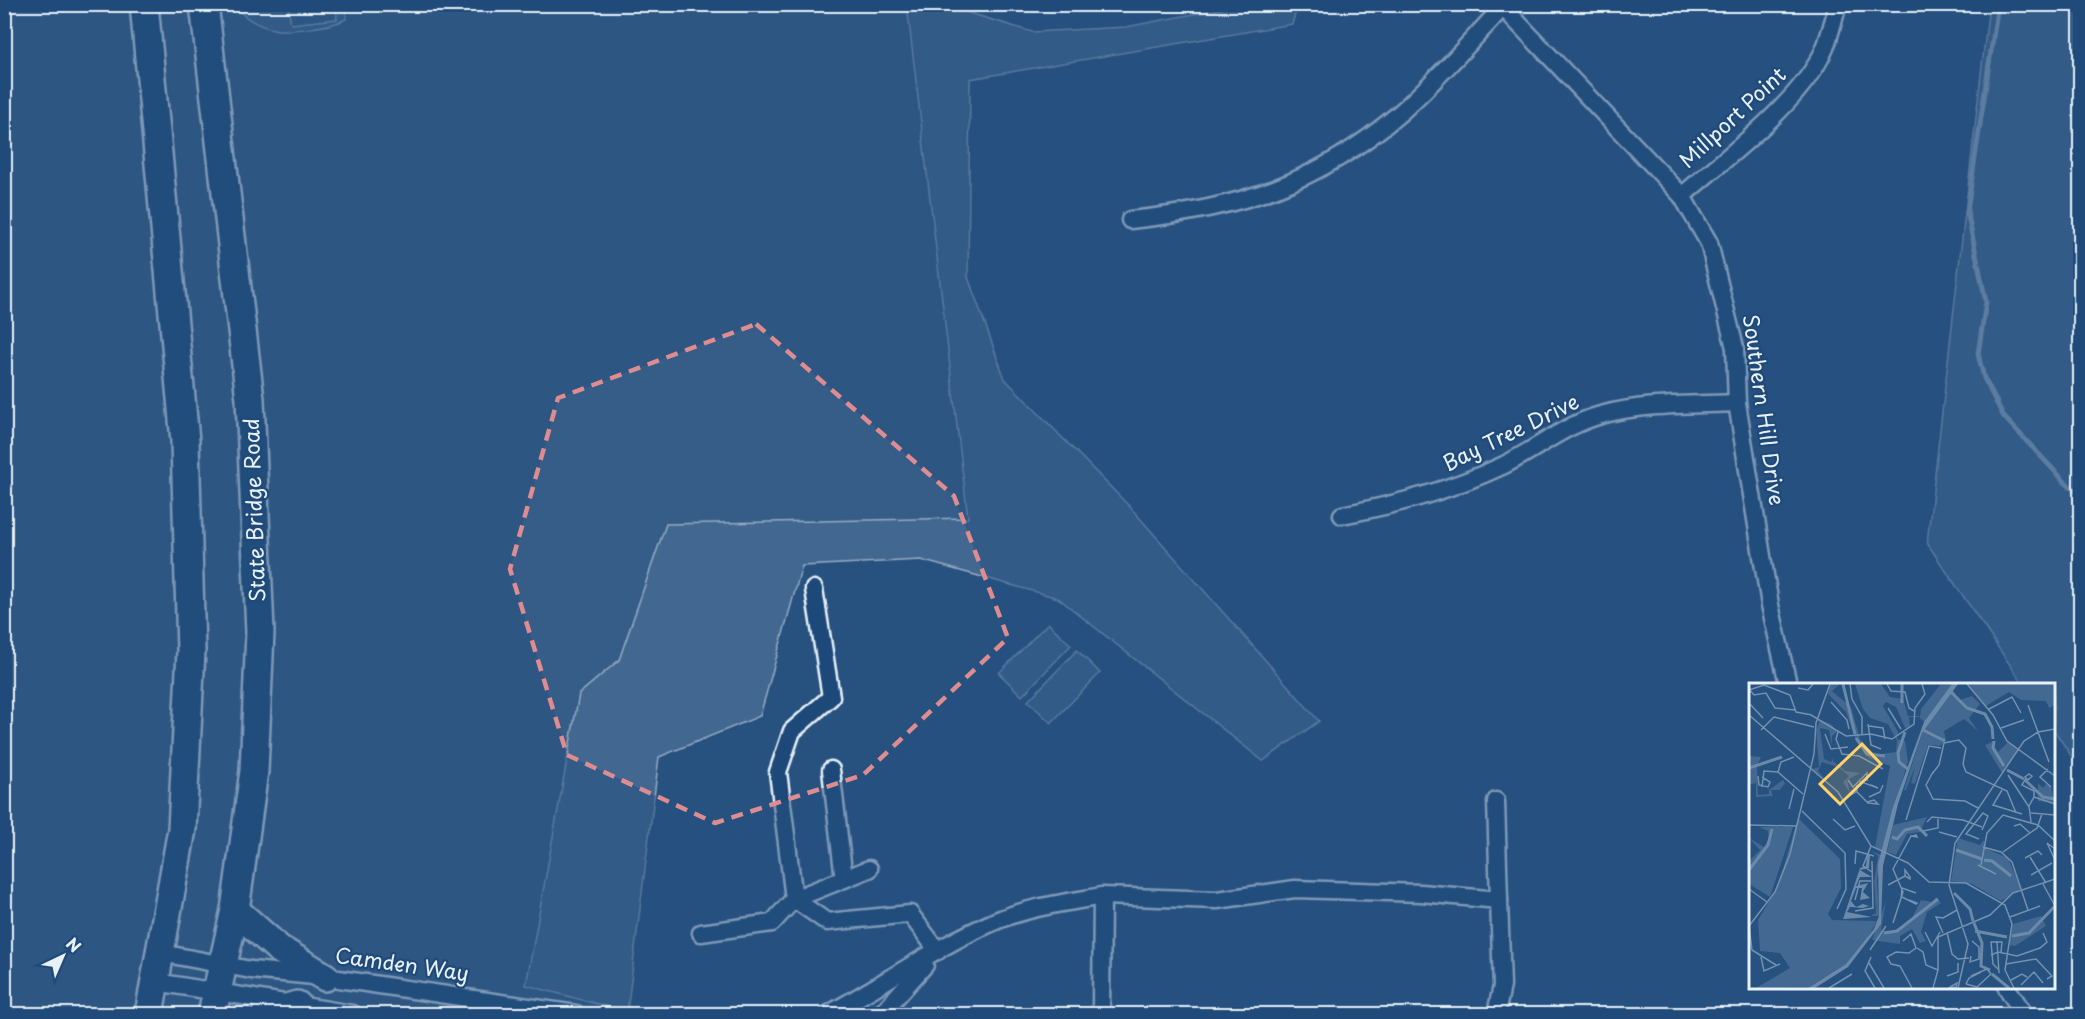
<svg xmlns="http://www.w3.org/2000/svg" width="2085" height="1019" font-family="'Playpen Sans',sans-serif">
	<style>
		.built { fill: #355d88 }
		.green { fill: #436891; stroke: #96acc4; stroke-width: 1.5 }
		.lines { fill: none; stroke-linecap: round; stroke-linejoin: round }
		.stream { stroke: #9db3c9; stroke-width: 5 }
		.minor-casing { stroke: #e8f1f8; stroke-width: 21 }
		.trunk-casing { stroke: #e8f1f8; stroke-width: 32 }
		.minor { stroke: #1f4a7a; stroke-width: 16 }
		.trunk { stroke: #1f4a7a; stroke-width: 27 }
		.marked { fill: none; stroke: #df8c90; stroke-width: 4.5; stroke-dasharray: 12 8; stroke-linejoin: round }
		.labels { text-anchor: middle; stroke-width: 4.5; stroke-linejoin: round; paint-order: stroke }
		.street-label { font-size: 21px; fill: #e8f1f8; stroke: #1f4a7a }
		.inset-river { fill: none; stroke: #6b8aaa; stroke-width: 3 }
		.inset-road { fill: none; stroke: #7491af; stroke-width: 1.5 }
		.view { fill: #ffd166; fill-opacity: 0.15; stroke: #ffd166; stroke-width: 3 }
		.inset-edge { fill: none; stroke: #e8f1f8; stroke-width: 3 }
	</style>
	<rect width="100%" height="100%" fill="#27517f"/>
	<filter id="ink" filterUnits="userSpaceOnUse"><feTurbulence type="fractalNoise" baseFrequency=".0167" numOctaves="2"/><feDisplacementMap in="SourceGraphic" scale="12" xChannelSelector="R" yChannelSelector="G"/><feConvolveMatrix kernelMatrix="1 2 1 2 8 2 1 2 1" color-interpolation-filters="sRGB"/></filter>
	<g filter="url(#ink)">
		<!-- built -->
		<polygon class="built" points="5,5 907,5 968,518 666,524 619,660 579,694 527,985 627,1012 627,1014 5,1014"/>
		<!-- green -->
		<g class="green">
			<path d="M234,5H288L291,24L337,19L336,5H346V19C334,26 288,33 273,29C258,26 243,17 234,5Z"/>
			<polygon points="907,5 951,5 953,8 1032,32 1126,27 1241,5 1298,5 1292,24 970,79 968,277 1005,379 1130,507 1319,721 1263,761 1058,598 921,560 802,566 760,716 659,757 627,1012 526,985 579,694 619,660 666,524 968,518"/>
			<polygon points="1989,5 2080,5 2080,769 2054,730 2054,684 2023,684 1927,543"/>
			<polygon points="1048,623 1071,645 1022,696 999,673"/>
			<polygon points="1077,650 1100,673 1051,723 1028,701"/>
		</g>
		<g class="lines">
			<!-- stream -->
			<polyline class="stream" points="1998,4 1967,211 1986,302 1978,354 1984,378 2004,417 2065,482 2080,495"/>
			<defs>
				<g id="minor">
					<polyline points="1500,4 1682,196 1709,243 1735,348 1737,403 1770,605 1788,684"/>
					<path d="M1682,196C1726,157 1802,102 1825,48C1830,34 1834,19 1838,4"/>
					<path d="M1130,220C1237,209 1318,184 1401,112C1437,80 1470,42 1503,7"/>
					<path d="M1342,515C1399,504 1451,490 1504,465C1537,449 1564,425 1601,415C1644,403 1693,405 1737,403"/>
					<polyline points="814,589 831,697 792,731 778,772 794,899 827,922 910,914 938,951"/>
					<polyline points="831,770 844,879"/>
					<polyline points="1496,801 1499,900"/>
					<polyline points="1102,896 1217,900 1295,889 1421,893 1499,900 1502,986 1496,1014"/>
					<polyline points="701,933 772,923 794,899 869,869"/>
					<polyline points="161,953 251,970 325,977 576,1014"/>
					<polyline points="156,982 353,1014"/>
					<polyline points="2007,988 2024,1014"/>
					<path d="M829,1014C885,983 939,945 998,920C1030,907 1068,902 1102,896L1101,1014"/>
					<polyline points="881,1014 925,965"/>
				</g>
				<g id="trunk">
					<polyline points="144,4 185,441 191,651 182,829 149,1014"/>
					<polyline points="204,4 250,399 260,632 254,771 235,910 212,1014"/>
					<polyline points="235,910 279,949 325,977"/>
					<polyline points="266,1014 297,1005"/>
				</g>
			</defs>
			<!-- minor casing -->
			<use href="#minor" class="minor-casing"/>
			<!-- trunk casing -->
			<use href="#trunk" class="trunk-casing"/>
			<!-- minor -->
			<use href="#minor" class="minor"/>
			<!-- trunk -->
			<use href="#trunk" class="trunk"/>
		</g>
	</g>
	<!-- marked area -->
	<path d="M0 0H2085V1019H0ZM756,324L954,496L1008,638L863,775L715,823L567,755L510,569L558,398Z" fill="#27517f" fill-opacity=".55" fill-rule="evenodd"/>
	<path class="marked" d="M756,324L954,496L1008,638L863,775L715,823L567,755L510,569L558,398Z"/>
	<g class="labels">
		<!-- street labels -->
		<g class="street-label">
			<text transform="translate(1733 118) rotate(-43)" y="7">Millport Point</text>
			<text transform="translate(1763 410) rotate(82)" y="7">Southern Hill Drive</text>
			<text transform="translate(1511 433) rotate(-26)" y="7">Bay Tree Drive</text>
			<text transform="translate(255 510) rotate(-92)" y="7">State Bridge Road</text>
			<text transform="translate(402 965) rotate(8)" y="7">Camden Way</text>
		</g>
	</g>
	<!-- overview -->
	<g transform="translate(1749 683)">
		<rect width="306" height="306" fill="#27517f"/>
		<path d="M81,1H91L83,8L102,24L111,56L123,69L132,71L147,69L148,58L139,41L121,35L114,26L106,1H132L141,14L154,16L159,33H169L171,34L172,26L191,2L204,1L175,39L170,34H160L161,44L156,45L147,24L137,19L134,23L149,49L148,56L156,58L159,78L133,168L126,164L141,83L120,75L107,58L97,29L79,11ZM219,1H306V22L300,25L297,18L272,17L260,9L237,23ZM203,6L211,17L223,13L231,21L220,35L229,48L215,36L195,48L197,57L191,63L179,62L166,101L162,100L166,84L157,107H155L173,50ZM71,37L82,41L88,49L83,53V62L80,47L71,45L75,76L82,79L85,74L84,78L90,83L97,76L92,84L96,88L111,90L98,97L101,110L94,99L100,93L89,84L73,79L69,88L77,96L63,86L70,84L67,47ZM243,59L249,69L259,59L270,66L253,90L236,62ZM0,73L12,74L8,83L9,112L20,111V107L34,97L36,100L31,107H22L24,113L7,114V100L0,102ZM289,100L294,105L297,101L302,104L306,120L289,118ZM178,134L171,149L158,151L147,172L138,169L144,142ZM49,135L91,176L92,205L79,231L83,237L128,238L116,260L97,281L60,304L7,305L41,285L31,270L11,268L9,237L29,203ZM10,144H44L21,214L0,201V178L11,167L0,155L15,164L20,155L19,148ZM209,155L231,162L235,157L236,165L259,175L272,206L252,218L223,201L202,198ZM122,168L132,172L128,197L130,233H123V232L127,230L125,199L129,173ZM187,214L192,220L178,229L172,249L177,258L171,260L163,246L151,253V261L123,257L137,218L132,247L141,250L162,237L172,217L183,219ZM292,233L297,243L266,263L260,262L264,241Z" fill="#436891"/>
		<path d="M203,1H209L173,50L149,121L134,183L132,241L99,284L66,305H59L97,281L125,246L130,233L129,181L144,124L175,39ZM118,172H121L120,185L111,187L123,194H111L107,203L119,200L114,209L121,215L111,217L113,205H107L102,218L107,224L114,221L120,223L114,225L101,224L98,229L123,234L94,236L111,185L117,183Z" fill="#6b8aaa"/>
		<path class="inset-river" d="M94,1L106,51M153,1V20M200,7L218,25L236,31L243,44L244,56M174,47L196,58M156,49L149,70L150,79L159,86M107,55L118,71L136,73M245,58L244,65L255,83M0,85L33,74M258,87L275,96M276,97L294,114L306,116M143,154L148,156L156,147L169,144L178,153M207,167L233,176M235,177L243,178L262,193M0,187L19,162L23,146M205,210L221,226L224,238M225,240L233,260L232,283L241,287M226,248L258,254M135,250L148,248L189,216M263,253L280,250L305,224M243,291L260,305"/>
		<path class="inset-road" d="M101,1L103,16L113,34V52M138,1L142,8L156,9L160,25L165,28M218,1L244,32L258,58L306,93M49,5L59,7L64,1M0,6L5,12L17,10L26,25L46,27M0,7L15,2L41,12L47,29L63,32M82,19L98,37L100,46M0,20L14,35M279,22L300,79M139,25L152,46M240,26L263,14L272,30M0,32L89,109L122,163L159,180L180,199L217,200L256,222L263,241L256,287L265,305M62,32L97,53L122,51L143,56L165,41L166,25L176,11L173,1M119,41L122,62L132,66M120,43L134,45L136,56M252,45L275,37M12,47L25,34L65,44M89,49L87,56L93,71L110,73L134,86M76,51L82,66L99,64M45,74L32,79L29,89L54,111M299,86L291,94L302,104M184,89L177,102L184,116L216,118L229,125M183,91L190,82L195,60L210,57L217,65L214,81L217,89L258,108L267,130M280,91L283,93L279,97L276,94ZM259,92L280,124M9,93L10,102L19,104L21,99L13,94M277,95L273,102L285,108V114M99,97L104,104L110,98L129,105L122,102M110,98L118,90V98M13,104L15,88L29,89M106,107L119,120L129,121L125,117L118,119M253,107L244,122L273,131M120,114L131,109L134,102M94,117L108,108V102M40,126L45,106M53,128L96,170L97,206L88,226M282,130L306,132M84,136L96,147L106,143M157,137L180,63L192,65M178,139L183,134L214,137L233,144M282,139L280,123L285,114L306,121M0,142L47,143M265,143L271,141L281,150M174,148L189,145V136M190,149L208,154M230,156L217,151L234,130L239,133L233,147M122,163L114,183L123,189M234,164L252,169L263,179L279,227M306,166L298,160L306,177M254,169L288,145L293,131M281,174L297,200M276,175L289,168L293,172M106,181L107,168L125,173M229,182L247,191M232,182L238,150L254,132L289,142L306,158M156,187L161,194V196L156,193ZM282,192L303,180M294,201L306,223M139,202L156,193M0,206L18,219M153,214L167,221L168,220L160,217M152,216L153,205L167,210M106,217L111,198H122M106,228L124,225L123,178V181M261,234L291,223M144,240L154,209L144,186L161,155L162,153H164L167,152L168,154L162,153M0,243L3,267L27,282M0,243L26,209L41,171L65,71L67,40L81,1M176,249L183,263L191,249M198,249L203,271L209,276L220,275M194,250L187,234L194,235L208,227M154,258L162,251L167,265L160,270L147,269L138,274L142,281L151,283L163,305M248,258L250,290M168,265L174,269L177,282L189,287M121,267L137,243M242,272L249,269L268,273L291,265L298,259L294,250M222,273L221,279L230,276V264L223,258M12,274L15,288L31,281M122,274L116,288L126,305M120,280L135,305M257,281L287,276L303,293L298,296M250,287L244,281L242,259H253L252,269M198,293L209,289V280M262,297L273,291L278,294M217,301L228,304L242,291L238,286L222,293M217,301L220,295L232,289M272,302L285,289L294,300M80,305L103,291M184,305L189,287V254L241,232L264,210L306,196M199,305L207,304L208,300L201,304M209,305L219,261L200,202L206,160L275,58L289,49L306,46"/>
		<path class="view" d="M113,61L132,81L91,121L71,101Z"/>
		<rect width="306" height="306" class="inset-edge"/>
	</g>
	<!-- margin -->
	<rect width="2085" height="1019" fill="none" stroke="#1f4a7a" stroke-width="24"/>
	<rect x="12" y="12" width="2061" height="995" fill="none" stroke="#e8f1f8" stroke-width="2" filter="url(#ink)"/>
	<!-- north arrow -->
	<g transform="translate(63 956) rotate(44)" stroke="#1f4a7a" stroke-width="4.5" paint-order="stroke">
	<path d="M0-4.5L10 22L0 15L-10 22Z" fill="#e8f1f8"/>
	<text y="-9" font-size="16" font-weight="bold" text-anchor="middle" fill="#e8f1f8">N</text>
	</g>
</svg>
